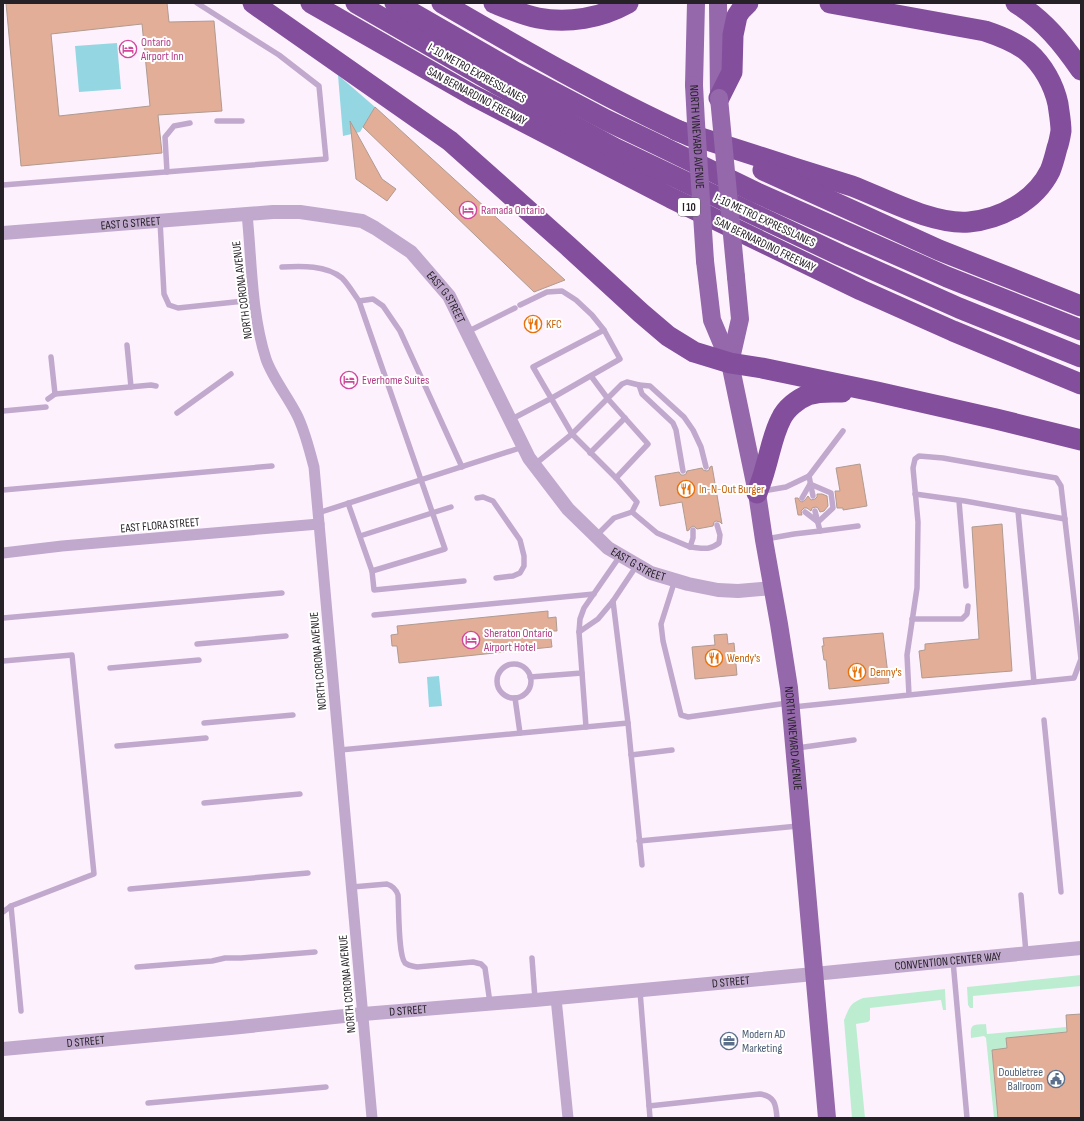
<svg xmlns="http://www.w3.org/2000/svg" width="1084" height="1121" font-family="'Sofia Sans Condensed',sans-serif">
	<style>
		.green { fill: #bdedd1 }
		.water { fill: #94d7e2 }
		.building { fill: #e2ae97; stroke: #af9b91; fill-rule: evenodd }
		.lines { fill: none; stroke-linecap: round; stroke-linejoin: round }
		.service { stroke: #c1a9ce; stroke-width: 5.5 }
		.minor { stroke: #c1a9ce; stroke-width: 11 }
		.tertiary { stroke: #c1a9ce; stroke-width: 14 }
		.primary { stroke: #9468aa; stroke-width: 18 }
		.motorway { stroke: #834f9c; stroke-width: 21 }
		.primary-bridge { stroke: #9468aa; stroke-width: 18 }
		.labels { text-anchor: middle; stroke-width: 4; stroke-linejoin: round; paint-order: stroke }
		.shield { fill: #fff; stroke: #676468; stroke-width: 1 }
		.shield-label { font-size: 11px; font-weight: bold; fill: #262127 }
		.hotel-label { font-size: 12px; fill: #b23c85; stroke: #fff; text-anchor: start }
		.street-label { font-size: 12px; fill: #262127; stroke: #fff }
		.food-label { font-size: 12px; fill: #c56008; stroke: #fff; text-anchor: start }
		.service-label { font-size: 12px; fill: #4e5e75; stroke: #fff; text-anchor: start }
	</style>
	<rect width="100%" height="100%" fill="#fef1fe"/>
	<!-- green -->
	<g class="green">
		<polygon points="1081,975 1081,986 973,996 973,1008 970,1008 968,1005 967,987"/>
		<path d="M945,989L946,1010H943L941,1000L870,1008V1020L868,1022L856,1024L865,1118H852L844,1020C850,1007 849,1004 863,998Z"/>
		<path d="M986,1024L987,1034L1066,1027L1067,1032L1006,1038L1007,1048L992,1050L998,1118H994L986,1038L984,1036L971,1038C970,1023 973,1025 986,1024Z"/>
	</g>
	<!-- water -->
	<g class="water">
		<polygon points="117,43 121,89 79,92 75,46"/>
		<polygon points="338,75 375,107 360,132 343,136"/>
		<polygon points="439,676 442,706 429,707 427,677"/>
	</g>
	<!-- building -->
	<g class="building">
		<path d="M6,3H167L169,22L214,21L222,111L158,115L162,153L21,166ZM142,24L150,106L59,116L51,34Z"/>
		<polygon points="375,107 565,280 534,292 363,127"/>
		<polygon points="350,121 382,179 396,189 387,201 356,179"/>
		<polygon points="860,464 867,506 843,510 843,508 837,508 835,491 840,491 836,468"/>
		<polygon points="712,466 722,524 720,522 716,521 714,522 713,526 697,529 695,527 693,526 690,528 689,530 687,531 682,502 660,506 655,476 679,472 681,475 684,475 686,474 687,471 702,468 703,470 707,471 709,470 710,467"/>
		<polygon points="817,494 822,494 827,496 828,506 824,511 820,512 818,508 816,507 812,508 811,511 807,508 804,508 801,511 802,515 798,515 795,498 798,498 800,501 802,502 805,500 808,496 811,500 815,499 817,497"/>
		<polygon points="1002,524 1012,671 922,678 919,651 925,650 925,644 979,639 972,527"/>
		<polygon points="548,611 548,618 556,617 557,631 550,631 552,647 399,663 397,646 392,646 391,635 398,634 397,626"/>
		<polygon points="883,633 889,683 829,689 826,660 824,660 822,646 824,646 823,638"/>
		<polygon points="727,634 728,644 734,643 737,675 695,679 692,647 715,645 714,635"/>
		<polygon points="1081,1014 1081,1118 998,1118 992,1050 1007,1048 1006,1038 1067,1032 1066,1015"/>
	</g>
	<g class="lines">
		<!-- service -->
		<g class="service">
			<polyline points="217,121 242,121"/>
			<polyline points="167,172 165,137 174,126 190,123"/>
			<polyline points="3,185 326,159 319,86 279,55 197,3"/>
			<polyline points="160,221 164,294 169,305 178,308 254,300"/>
			<path d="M282,267C302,266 326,265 342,278C348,284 354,294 359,301L445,549L372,571"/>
			<polyline points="359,301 373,299 383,306 400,331 462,467"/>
			<polyline points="520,305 547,292 562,291 576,300 592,315 604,330"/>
			<polyline points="467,332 515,308"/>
			<polyline points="127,345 131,387"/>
			<polyline points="51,357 55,394"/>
			<polyline points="639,385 650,386 684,417 693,430 701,447 706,467"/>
			<polyline points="48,399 55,394 151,385 156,386"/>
			<polyline points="3,411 46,407"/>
			<polyline points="177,413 231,374"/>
			<polyline points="510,420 552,398 620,359 604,330 533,367 572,434 616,478 648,444 608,399 591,376"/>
			<polyline points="590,453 625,418"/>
			<polyline points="534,465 572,434 622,384 627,382 639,385 642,394 673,423 676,430 683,471"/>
			<polyline points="809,476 843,431"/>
			<polyline points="3,490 272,466"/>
			<polyline points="763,491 786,487 809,476 813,496"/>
			<polyline points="915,494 965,501 1065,519"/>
			<polyline points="477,498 483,497 493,501 520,540 524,556 524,566 520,573 513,576 496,578"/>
			<polyline points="802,498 810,484 831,493 833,508 818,522 805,512"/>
			<polyline points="959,501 966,586"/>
			<polyline points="348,503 372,571 374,590 464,581"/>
			<polyline points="1018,511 1034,682"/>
			<polyline points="632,512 657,533 690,547 693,538 693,530"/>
			<polyline points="318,513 523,447"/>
			<polyline points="820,531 858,526"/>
			<polyline points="360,536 451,507"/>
			<polyline points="596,536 614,518 632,512 637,502 616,478"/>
			<polyline points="766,539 794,534 820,531 815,511"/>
			<path d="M690,547C702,548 709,551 719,543L720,535L717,525"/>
			<polyline points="675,580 661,624 663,641 681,715 688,717 788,703"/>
			<polyline points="613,601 628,723 642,865"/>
			<polyline points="374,615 594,594"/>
			<polyline points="3,618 282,593"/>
			<polyline points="912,619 962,619 967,614 968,606"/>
			<polyline points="579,632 598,619 613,601 637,565"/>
			<polyline points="197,644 286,636"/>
			<polyline points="3,661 72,655 94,874 11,906 3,912"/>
			<circle cx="514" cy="681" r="17"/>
			<polyline points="110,668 199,660"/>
			<polyline points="530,677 582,673"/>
			<polyline points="515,698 520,733"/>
			<polyline points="793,707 1074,678 1081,659 1061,486 1056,478 943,458 919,456 915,459 913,468 918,522 917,588 907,655 909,695"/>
			<polyline points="1044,720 1061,892"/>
			<polyline points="204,723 293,715"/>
			<polyline points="586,727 579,632 580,619 584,608 620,556"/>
			<polyline points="117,746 206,738"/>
			<polyline points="797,748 854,740"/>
			<polyline points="340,750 628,723"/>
			<polyline points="631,755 672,750"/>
			<polyline points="204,803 300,794"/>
			<polyline points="639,841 798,826"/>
			<path d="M352,887L387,884C393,886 396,889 398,895C399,907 398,955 405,963C409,966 412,966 417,967L473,962L481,964L485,968L490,1003"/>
			<polyline points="130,889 308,873"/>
			<polyline points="1021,895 1026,953"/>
			<polyline points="11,906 21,1011"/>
			<polyline points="532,958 535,999"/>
			<polyline points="953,961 967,1118"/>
			<polyline points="137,967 212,961 225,958 241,958 315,952"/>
			<polyline points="640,991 650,1118"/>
			<polyline points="148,1103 326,1087"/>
			<path d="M649,1106L760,1094C775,1096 776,1105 777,1118"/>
		</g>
		<!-- minor -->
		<g class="minor">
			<path d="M247,214C252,262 251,312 266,359C272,377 288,397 297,415C305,431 309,449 314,467L372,1118"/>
			<polyline points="3,553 62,546 319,524"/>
			<polyline points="556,998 568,1118"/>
		</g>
		<!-- tertiary -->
		<g class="tertiary">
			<path id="s1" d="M3,233L273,212H300L362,221L375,228L411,252L449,296L529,458L568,509L608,548L651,573L688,584L718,590L738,591L773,588"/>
			<path id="s2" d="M3,1049L231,1028L363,1014L535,1000L814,974L1081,948"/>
		</g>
		<!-- primary -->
		<g class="primary">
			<polyline points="718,3 719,98"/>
			<polyline points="694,85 696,3"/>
			<path id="s3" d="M705,261L712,320L730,363L757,493L764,540L779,624L789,688L827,1118"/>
			<polyline points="730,363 740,319 736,277"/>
		</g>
		<!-- motorway -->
		<g class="motorway">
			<polyline points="253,3 450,141 568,246 641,313 668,336 694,352 730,363 762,368 877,392 996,419 1081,440"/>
			<polyline points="311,3 472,95 671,198 861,290 953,331 1081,384"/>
			<polyline points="356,3 495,83 614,148 840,255 959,308 1081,357"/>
			<polyline points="395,3 515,72 606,120 652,142 757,193 947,277 1081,330"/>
			<path d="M442,3C523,50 604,97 690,136"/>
			<path d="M494,3C509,9 523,15 538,18C568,24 601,18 628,3"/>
			<path d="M1016,3C1044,20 1063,44 1081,70"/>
			<polyline points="719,98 732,72 733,35 737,16 741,10 748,3"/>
			<path d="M676,130C716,143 755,155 794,168C813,174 833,180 852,186C886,199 933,225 969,222C1001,219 1035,201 1050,171C1053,164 1055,156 1057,148C1059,143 1060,137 1061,131C1061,122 1059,112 1058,104C1054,85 1043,65 1028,52C1016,42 1000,36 985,31L830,3"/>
			<polyline points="763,170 939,250 1081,306"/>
			<path d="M757,493C760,485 763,477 765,469C770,453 773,434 781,419C786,408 798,399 808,395C819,391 831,392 842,392"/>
		</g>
		<!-- primary-bridge -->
		<g class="primary-bridge">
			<path id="s4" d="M694,85L696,123L705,261"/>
			<polyline points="719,98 736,277"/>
		</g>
	</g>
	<!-- icons -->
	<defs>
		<symbol id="hotel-ring" viewBox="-11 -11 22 22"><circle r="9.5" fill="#fff" stroke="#d1479c" stroke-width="1.5"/><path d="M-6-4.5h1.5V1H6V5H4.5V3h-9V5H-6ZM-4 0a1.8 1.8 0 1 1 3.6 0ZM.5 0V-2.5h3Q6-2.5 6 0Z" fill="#d1479c"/></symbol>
		<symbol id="restaurant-ring" viewBox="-11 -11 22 22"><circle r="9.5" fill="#fff" stroke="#e8710a" stroke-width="1.5"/><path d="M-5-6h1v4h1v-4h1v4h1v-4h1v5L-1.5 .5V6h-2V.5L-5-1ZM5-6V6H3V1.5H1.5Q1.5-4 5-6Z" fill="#e8710a"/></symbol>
		<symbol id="office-ring" viewBox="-11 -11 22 22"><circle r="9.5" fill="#fff" stroke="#5c6f8a" stroke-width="1.5"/><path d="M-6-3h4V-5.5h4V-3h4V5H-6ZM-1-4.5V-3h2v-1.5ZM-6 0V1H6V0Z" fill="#5c6f8a"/></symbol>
		<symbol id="civic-ring" viewBox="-11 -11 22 22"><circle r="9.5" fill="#fff" stroke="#5c6f8a" stroke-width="1.5"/><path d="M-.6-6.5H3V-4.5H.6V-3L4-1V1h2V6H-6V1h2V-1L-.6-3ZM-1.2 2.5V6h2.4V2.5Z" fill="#5c6f8a"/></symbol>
	</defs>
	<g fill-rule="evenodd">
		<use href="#hotel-ring" x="118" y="39" width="20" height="20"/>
		<use href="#hotel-ring" x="458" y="200" width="20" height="20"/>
		<use href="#restaurant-ring" x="523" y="314" width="20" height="20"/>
		<use href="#hotel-ring" x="339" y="370" width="20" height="20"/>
		<use href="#restaurant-ring" x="676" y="479" width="20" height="20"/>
		<use href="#hotel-ring" x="461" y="630" width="20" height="20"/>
		<use href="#restaurant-ring" x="704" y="648" width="20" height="20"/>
		<use href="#restaurant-ring" x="847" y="662" width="20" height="20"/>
		<use href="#office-ring" x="719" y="1031" width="20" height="20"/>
		<use href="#civic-ring" x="1046" y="1069" width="20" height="20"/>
	</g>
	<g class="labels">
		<!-- shield labels -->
		<rect class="shield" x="678" y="198" width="22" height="18" rx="3"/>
		<g class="shield-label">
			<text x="689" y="211">I 10</text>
		</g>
		<!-- hotel labels -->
		<g class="hotel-label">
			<text x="141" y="46">Ontario<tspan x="141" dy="14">Airport Inn</tspan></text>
			<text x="481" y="214">Ramada Ontario</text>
			<text x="362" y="384">Everhome Suites</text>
			<text x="484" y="637">Sheraton Ontario<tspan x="484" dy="14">Airport Hotel</tspan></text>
		</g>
		<!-- street labels -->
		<g class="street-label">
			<text transform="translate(477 73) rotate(29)" y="4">I-10 METRO EXPRESSLANES</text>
			<text transform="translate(477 96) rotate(28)" y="4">SAN BERNARDINO FREEWAY</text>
			<text dy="4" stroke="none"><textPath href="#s4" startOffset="52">NORTH VINEYARD AVENUE</textPath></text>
			<text transform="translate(765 220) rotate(25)" y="4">I-10 METRO EXPRESSLANES</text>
			<text dy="4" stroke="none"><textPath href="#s1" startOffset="128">EAST G STREET</textPath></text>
			<text transform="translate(765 244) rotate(26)" y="4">SAN BERNARDINO FREEWAY</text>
			<text transform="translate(242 290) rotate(-97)" y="4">NORTH CORONA AVENUE</text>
			<text dy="4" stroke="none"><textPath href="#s1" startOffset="476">EAST G STREET</textPath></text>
			<text transform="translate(160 525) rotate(-5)" y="4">EAST FLORA STREET</text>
			<text dy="4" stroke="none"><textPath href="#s1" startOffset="812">EAST G STREET</textPath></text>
			<text transform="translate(318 661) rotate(-95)" y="4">NORTH CORONA AVENUE</text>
			<text dy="4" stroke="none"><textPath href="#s3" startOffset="487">NORTH VINEYARD AVENUE</textPath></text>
			<text dy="4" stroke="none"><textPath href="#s2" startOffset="949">CONVENTION CENTER WAY</textPath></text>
			<text dy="4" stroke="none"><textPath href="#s2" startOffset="731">D STREET</textPath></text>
			<text transform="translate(347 984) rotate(-95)" y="4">NORTH CORONA AVENUE</text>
			<text dy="4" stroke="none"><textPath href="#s2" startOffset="407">D STREET</textPath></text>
			<text dy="4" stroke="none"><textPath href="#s2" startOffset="83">D STREET</textPath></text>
		</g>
		<!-- food labels -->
		<g class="food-label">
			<text x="546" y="328">KFC</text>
			<text x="699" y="493">In-N-Out Burger</text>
			<text x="727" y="662">Wendy's</text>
			<text x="870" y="676">Denny's</text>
		</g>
		<!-- service labels -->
		<g class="service-label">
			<text x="742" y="1038">Modern AD<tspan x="742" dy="14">Marketing</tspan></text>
			<text x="1043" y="1076" text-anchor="end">Doubletree<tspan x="1043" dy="14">Ballroom</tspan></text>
		</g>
	</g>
	<!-- border -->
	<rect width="1084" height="1121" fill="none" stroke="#262127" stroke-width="8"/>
</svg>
